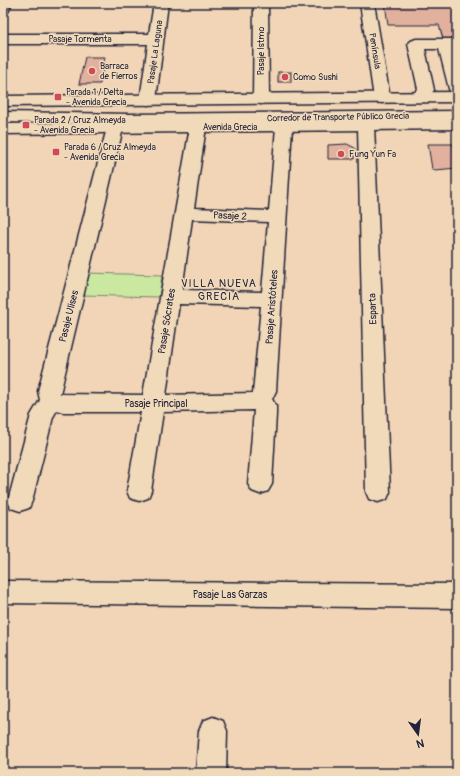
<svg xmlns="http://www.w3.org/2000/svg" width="460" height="776" font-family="Pangolin,sans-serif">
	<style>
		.green { fill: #cae8a0; stroke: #76856e }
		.building { fill: #e1b19d; stroke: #22223b }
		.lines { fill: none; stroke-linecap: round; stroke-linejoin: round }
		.minor-casing { stroke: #22223b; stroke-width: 3 }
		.major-casing { stroke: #22223b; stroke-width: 3 }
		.minor { fill: #f0dab9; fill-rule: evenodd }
		.major { fill: #f0dab9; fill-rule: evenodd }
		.poi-dot { fill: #d1495b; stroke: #f0dab9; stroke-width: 1.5 }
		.labels { text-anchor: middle; stroke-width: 3; stroke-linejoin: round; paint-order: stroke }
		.far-street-label { font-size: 9px; fill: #22223b; stroke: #f0dab9 }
		.far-poi-label { font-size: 9px; fill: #22223b; stroke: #f0dab9; text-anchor: start }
		.street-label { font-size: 10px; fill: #22223b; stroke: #f0dab9 }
		.neighbourhood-label { font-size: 11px; letter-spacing: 1px; fill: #22223b; stroke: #f0dab9 }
	</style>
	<rect width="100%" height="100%" fill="#f1d5b6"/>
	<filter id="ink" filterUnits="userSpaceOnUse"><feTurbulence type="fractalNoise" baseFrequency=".025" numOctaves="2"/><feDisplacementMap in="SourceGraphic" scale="8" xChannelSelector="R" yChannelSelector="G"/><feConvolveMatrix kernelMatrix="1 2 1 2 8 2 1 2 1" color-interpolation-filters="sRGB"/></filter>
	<g filter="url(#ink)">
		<!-- green -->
		<polygon class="green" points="87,273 162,275 159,297 82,295"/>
		<!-- building -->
		<g class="building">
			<polygon points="385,3 457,3 457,40 443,39 439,25 388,25"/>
			<polygon points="85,57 105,57 100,84 79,84"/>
			<rect x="278" y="72" width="13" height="10"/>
			<polygon points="347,144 355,148 354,159 328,159 328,145"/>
			<polygon points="428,144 453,144 457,168 435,170 432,169"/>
		</g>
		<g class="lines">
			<defs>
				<g id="minor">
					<polygon points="3,3 12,3 8,12 3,13"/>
					<polygon points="154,3 168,3 156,100 154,103 148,105 142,103 140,100 148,44 3,44 3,34 149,34"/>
					<polygon points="254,3 268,3 269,99 267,102 261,104 255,102 253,99"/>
					<polygon points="360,3 374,3 390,98 388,101 382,103 376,101 374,98"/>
					<path d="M416,39H457V49H454L457,60V94L451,92L449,89L439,49H425L434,90C428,98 422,103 412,100L410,97L418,89L408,44L411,41Z"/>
					<path d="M457,111V121L369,122L374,126L390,492L387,499L378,502L369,499L366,492L358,126L362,122L286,123H290L292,127L276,391L272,399L276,406V414L272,484L268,491L260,494L252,491L248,484L254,410L163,412L151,491L148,498L139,501L130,498L127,491L141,412H63L57,410L53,417L32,501L29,508L20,511L11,508L8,501L31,415L40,400L38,391L107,128L112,124L3,122V112L131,114ZM192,123L190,127L143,395L60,394L123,128L118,124ZM203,123H281L276,127L269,211L194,208L206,127ZM192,219L268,222L262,292L182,290ZM179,304L261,306L253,393L166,395Z"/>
					<polygon points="3,581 457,584 457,608 3,603"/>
					<polygon points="213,717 223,721 227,731 226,773 196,773 199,731 203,721"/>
				</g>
				<g id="major">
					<polygon points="457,92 457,102 3,106 3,96"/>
					<polygon points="457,119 457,129 3,134 3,124"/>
				</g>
			</defs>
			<!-- minor casing -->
			<use href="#minor" class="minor-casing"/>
			<!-- major casing -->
			<use href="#major" class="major-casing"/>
			<!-- minor -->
			<use href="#minor" class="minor"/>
			<!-- major -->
			<use href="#major" class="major"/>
		</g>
	</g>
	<!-- markers -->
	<g class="poi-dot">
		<circle cx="92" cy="71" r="4"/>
		<circle cx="285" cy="77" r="4"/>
		<rect x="54" y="93" width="8" height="8" rx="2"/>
		<rect x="22" y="121" width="8" height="8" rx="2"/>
		<rect x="52" y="148" width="8" height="8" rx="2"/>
		<circle cx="341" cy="154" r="4"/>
	</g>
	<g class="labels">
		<!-- far-street labels -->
		<g class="far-street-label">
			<text x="80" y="42">Pasaje Tormenta</text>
			<text transform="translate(261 51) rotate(-90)" y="3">Pasaje Istmo</text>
			<text transform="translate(375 51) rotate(81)" y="3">Península</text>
			<text transform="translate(155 52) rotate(-82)" y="3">Pasaje La Laguna</text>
			<text transform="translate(338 117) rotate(-1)" y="3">Corredor de Transporte Público Grecia</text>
			<text x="230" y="130">Avenida Grecia</text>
		</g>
		<!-- far-poi labels -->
		<g class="far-poi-label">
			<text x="100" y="69">Barraca<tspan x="100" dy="10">de Fierros</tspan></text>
			<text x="293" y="80">Como Sushi</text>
			<text x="66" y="95">Parada 1 / Delta<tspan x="66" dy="10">- Avenida Grecia</tspan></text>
			<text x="34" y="123">Parada 2 / Cruz Almeyda<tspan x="34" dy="10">- Avenida Grecia</tspan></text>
			<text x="64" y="150">Parada 6 / Cruz Almeyda<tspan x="64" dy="10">- Avenida Grecia</tspan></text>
			<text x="349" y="157">Fung Yun Fa</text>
		</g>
		<!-- street labels -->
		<g class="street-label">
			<text transform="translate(230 215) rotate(2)" y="4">Pasaje 2</text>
			<text transform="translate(271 307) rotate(-86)" y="4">Pasaje Aristóteles</text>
			<text transform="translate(372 309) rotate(-92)" y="4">Esparta</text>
			<text transform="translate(68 316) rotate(-76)" y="4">Pasaje Ulises</text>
			<text transform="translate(166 321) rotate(-81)" y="4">Pasaje Sócrates</text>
			<text x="156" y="407">Pasaje Principal</text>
			<text x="230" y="598">Pasaje Las Garzas</text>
		</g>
		<!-- neighbourhood labels -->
		<g class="neighbourhood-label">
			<text x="219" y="287">VILLA NUEVA<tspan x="219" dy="13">GRECIA</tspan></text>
		</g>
	</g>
	<!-- margin -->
	<rect width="460" height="776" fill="none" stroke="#f0dab9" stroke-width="16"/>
	<rect x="8" y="8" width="444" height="760" fill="none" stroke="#22223b" stroke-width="1.5" filter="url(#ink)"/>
	<!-- north arrow -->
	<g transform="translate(418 734) rotate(166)" stroke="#f0dab9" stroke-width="3" paint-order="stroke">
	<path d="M0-3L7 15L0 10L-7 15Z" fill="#22223b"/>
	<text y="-6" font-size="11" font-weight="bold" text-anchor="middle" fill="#22223b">N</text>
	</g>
</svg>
